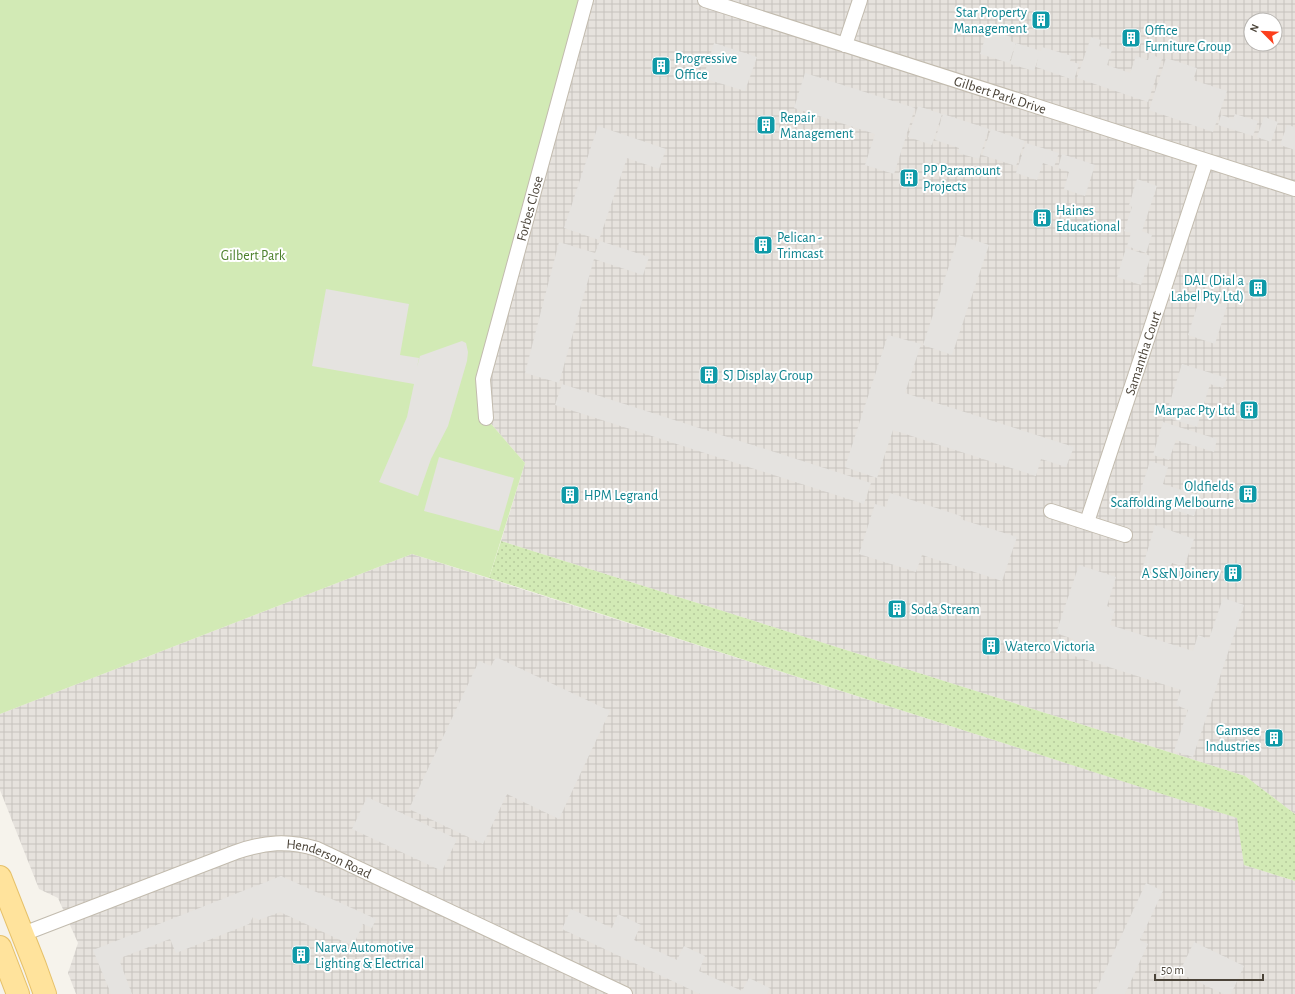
<svg xmlns="http://www.w3.org/2000/svg" width="1295" height="994" font-family="'Alegreya Sans',sans-serif">
	<style>
		.industrial { fill: url(#industrial-grid); fill-rule: evenodd }
		.grass { fill: url(#grass-dots) }
		.green { fill: #d2eab5 }
		.parking { fill: #e5e3e0 }
		.lines { fill: none; stroke-linecap: round; stroke-linejoin: round }
		.street-casing { stroke: #c2bbae; stroke-width: 16 }
		.primary-casing { stroke: #e6c16a; stroke-width: 24 }
		.street { stroke: #fff; stroke-width: 14 }
		.primary { stroke: #ffe39c; stroke-width: 22 }
		.labels { text-anchor: middle; stroke-width: 4; stroke-linejoin: round; paint-order: stroke }
		.culture-label { font-size: 14px; fill: #0d838f; stroke: #fff; text-anchor: start }
		.street-label { font-size: 14px; fill: #4b4439; stroke: #fff }
		.park-label { font-size: 14px; fill: #4a7f2a; stroke: #fff }
	</style>
	<defs>
		<pattern id="industrial-grid" width="8" height="8" patternUnits="userSpaceOnUse"><rect width="8" height="8" fill="#e6e2dd"/><path d="M0 4h8M4 0v8" fill="none" stroke="#c7c3be"/></pattern>
		<pattern id="grass-dots" width="8" height="8" patternUnits="userSpaceOnUse"><rect width="8" height="8" fill="#d2eab5"/><path d="M2 2h.1M6 6h.1" fill="none" stroke="#b6ca9c" stroke-width="1.8" stroke-linecap="round"/></pattern>
	</defs>
	<rect width="100%" height="100%" fill="#f6f3ec"/>
	<!-- industrial -->
	<g class="industrial">
		<path d="M586,0H1295V814L1245,776L501,541L525,463L486,418L483,379ZM1251,20H1275V44H1251Z"/>
		<polygon points="412,554 1238,818 1244,865 1295,881 1295,994 76,994 68,973 78,943 58,898 39,889 0,790 0,714"/>
	</g>
	<!-- grass -->
	<polygon class="grass" points="501,541 1245,776 1295,814 1295,881 1244,865 1237,818 489,578"/>
	<!-- green -->
	<polygon class="green" points="0,0 586,0 483,379 486,418 525,463 489,578 412,554 0,714"/>
	<!-- parking -->
	<g class="parking">
		<polygon points="988,29 1011,37 1010,41 1016,43 1009,63 980,54"/>
		<polygon points="1091,37 1101,40 1099,46 1112,50 1107,65 1130,73 1136,56 1148,60 1150,54 1162,59 1148,102 1077,78"/>
		<polygon points="714,43 757,57 745,91 703,78"/>
		<polygon points="1016,43 1041,51 1042,47 1072,56 1070,61 1079,64 1074,80 1036,67 1039,56 1034,71 1010,64"/>
		<polygon points="1166,58 1197,68 1193,80 1227,91 1213,132 1149,110"/>
		<polygon points="805,73 915,108 894,174 865,165 875,134 794,108"/>
		<polygon points="918,106 942,114 932,145 908,137"/>
		<polygon points="943,114 989,129 979,159 958,153 959,148 935,140"/>
		<polygon points="1235,114 1258,121 1253,136 1218,125 1221,115 1233,119"/>
		<polygon points="1264,117 1278,122 1271,142 1257,137"/>
		<polygon points="1287,125 1295,127 1295,150 1280,145"/>
		<polygon points="598,126 666,149 659,169 627,158 599,240 564,228"/>
		<polygon points="991,129 1025,141 1016,166 982,155"/>
		<polygon points="1026,143 1059,153 1054,167 1043,163 1037,180 1016,173"/>
		<polygon points="1062,154 1095,165 1085,196 1064,189 1069,172 1058,168"/>
		<polygon points="1137,179 1157,186 1142,231 1152,235 1146,253 1127,246 1131,233 1124,231 1132,207 1129,205"/>
		<polygon points="959,235 989,245 952,355 923,345"/>
		<polygon points="600,241 649,257 643,275 594,259 559,383 525,373 559,242 595,253"/>
		<polygon points="1126,248 1151,256 1141,285 1117,277"/>
		<polygon points="326,289 409,304 400,355 419,358 417,367 420,356 462,341 466,343 468,352 467,361 448,426 431,459 418,496 379,482 407,417 414,384 312,366"/>
		<polygon points="1200,297 1227,306 1215,344 1188,335"/>
		<polygon points="888,335 921,344 905,393 1074,447 1066,467 1041,459 1036,476 893,430 877,478 845,467"/>
		<polygon points="1182,364 1227,378 1223,388 1210,384 1197,427 1165,417"/>
		<polygon points="562,384 871,483 864,504 555,405"/>
		<polygon points="1163,422 1217,439 1214,452 1176,440 1169,460 1153,455"/>
		<polygon points="439,457 514,478 499,531 424,511"/>
		<polygon points="1150,461 1168,467 1163,484 1200,496 1194,516 1138,499"/>
		<polygon points="890,493 961,516 960,519 1017,537 1002,581 922,555 916,572 859,554 875,504 886,507"/>
		<polygon points="1155,525 1194,539 1184,567 1172,563 1167,577 1142,569"/>
		<polygon points="1079,565 1116,577 1107,606 1115,610 1110,625 1193,651 1198,635 1209,639 1223,598 1244,605 1193,757 1174,751 1188,710 1176,705 1181,690 1068,654 1073,639 1056,633"/>
		<polygon points="496,657 610,711 559,819 507,794 483,844 409,809 479,661 491,666"/>
		<polygon points="367,797 457,839 442,871 352,829"/>
		<polygon points="281,876 376,919 372,928 363,924 353,946 280,912 259,920 253,917 249,924 176,953 170,939 123,957 120,962 132,994 111,994 93,950"/>
		<polygon points="1146,883 1163,891 1140,940 1148,944 1125,994 1094,994"/>
		<polygon points="571,909 612,928 618,914 641,925 634,940 677,960 684,946 705,956 699,971 742,991 749,978 770,988 767,994 700,994 562,929"/>
		<polygon points="1194,942 1244,966 1231,994 1224,994 1179,973"/>
	</g>
	<g class="lines">
		<defs>
			<g id="street">
				<path id="s1" d="M705,0L1295,189"/>
				<polyline points="845,45 860,0"/>
				<path id="s2" d="M486,418L483,379L586,0"/>
				<polyline points="1051,511 1125,535"/>
				<path id="s3" d="M1087,522L1206,161"/>
				<path id="s4" d="M23,934L236,852C265,842 288,840 317,849L625,994"/>
			</g>
			<g id="primary">
				<polyline points="0,877 35,966 45,994"/>
				<polyline points="0,947 18,994"/>
			</g>
		</defs>
		<!-- street casing -->
		<use href="#street" class="street-casing"/>
		<!-- primary casing -->
		<use href="#primary" class="primary-casing"/>
		<!-- street -->
		<use href="#street" class="street"/>
		<!-- primary -->
		<use href="#primary" class="primary"/>
	</g>
	<!-- icons -->
	<defs>
		<symbol id="building-square" viewBox="-11 -11 22 22"><rect x="-9" y="-9" width="18" height="18" rx="4" fill="#0f9aa8" stroke="#fff"/><path d="M-4-6H4V6H1V3H-1V6H-4ZM-2.5-4.3h1.7v1.8h-1.7ZM.8-4.3h1.7v1.8H.8ZM-2.5-1h1.7V.8h-1.7ZM.8-1h1.7V.8H.8Z" fill="#fff"/></symbol>
	</defs>
	<g fill-rule="evenodd">
		<use href="#building-square" x="1030" y="9" width="22" height="22"/>
		<use href="#building-square" x="1120" y="27" width="22" height="22"/>
		<use href="#building-square" x="650" y="55" width="22" height="22"/>
		<use href="#building-square" x="755" y="114" width="22" height="22"/>
		<use href="#building-square" x="898" y="167" width="22" height="22"/>
		<use href="#building-square" x="1031" y="207" width="22" height="22"/>
		<use href="#building-square" x="752" y="234" width="22" height="22"/>
		<use href="#building-square" x="1247" y="277" width="22" height="22"/>
		<use href="#building-square" x="698" y="364" width="22" height="22"/>
		<use href="#building-square" x="1238" y="399" width="22" height="22"/>
		<use href="#building-square" x="1237" y="483" width="22" height="22"/>
		<use href="#building-square" x="559" y="484" width="22" height="22"/>
		<use href="#building-square" x="1222" y="562" width="22" height="22"/>
		<use href="#building-square" x="886" y="598" width="22" height="22"/>
		<use href="#building-square" x="980" y="635" width="22" height="22"/>
		<use href="#building-square" x="1263" y="727" width="22" height="22"/>
		<use href="#building-square" x="290" y="944" width="22" height="22"/>
	</g>
	<g class="labels">
		<!-- culture labels -->
		<g class="culture-label">
			<text x="1027" y="17" text-anchor="end">Star Property<tspan x="1027" dy="16">Management</tspan></text>
			<text x="1145" y="35">Office<tspan x="1145" dy="16">Furniture Group</tspan></text>
			<text x="675" y="63">Progressive<tspan x="675" dy="16">Office</tspan></text>
			<text x="780" y="122">Repair<tspan x="780" dy="16">Management</tspan></text>
			<text x="923" y="175">PP Paramount<tspan x="923" dy="16">Projects</tspan></text>
			<text x="1056" y="215">Haines<tspan x="1056" dy="16">Educational</tspan></text>
			<text x="777" y="242">Pelican -<tspan x="777" dy="16">Trimcast</tspan></text>
			<text x="1244" y="285" text-anchor="end">DAL (Dial a<tspan x="1244" dy="16">Label Pty Ltd)</tspan></text>
			<text x="723" y="380">SJ Display Group</text>
			<text x="1235" y="415" text-anchor="end">Marpac Pty Ltd</text>
			<text x="1234" y="491" text-anchor="end">Oldfields<tspan x="1234" dy="16">Scaffolding Melbourne</tspan></text>
			<text x="584" y="500">HPM Legrand</text>
			<text x="1219" y="578" text-anchor="end">A S&amp;N Joinery</text>
			<text x="911" y="614">Soda Stream</text>
			<text x="1005" y="651">Waterco Victoria</text>
			<text x="1260" y="735" text-anchor="end">Gamsee<tspan x="1260" dy="16">Industries</tspan></text>
			<text x="315" y="952">Narva Automotive<tspan x="315" dy="16">Lighting &amp; Electrical</tspan></text>
		</g>
		<!-- street labels -->
		<g class="street-label">
			<text dy="5" stroke="none"><textPath href="#s1" startOffset="310">Gilbert Park Drive</textPath></text>
			<text dy="5" stroke="none"><textPath href="#s2" startOffset="216">Forbes Close</textPath></text>
			<text dy="5" stroke="none"><textPath href="#s3" startOffset="178">Samantha Court</textPath></text>
			<text dy="5" stroke="none"><textPath href="#s4" startOffset="325">Henderson Road</textPath></text>
		</g>
		<!-- park labels -->
		<g class="park-label">
			<text x="253" y="260">Gilbert Park</text>
		</g>
	</g>
	<!-- north arrow -->
	<g transform="translate(1263 32) rotate(294)"><circle r="19" fill="#ffffff" stroke="#b7b4b0"/>
	<path d="M0-3L7 15L0 10L-7 15Z" fill="#fc3f1d"/>
	<text y="-6" font-size="11" font-weight="bold" text-anchor="middle" fill="#4b4439">N</text>
	</g>
	<!-- scale -->
	<path d="M1155 974v6h108v-6" fill="none" stroke="#4b4439" stroke-width="2"/>
	<text x="1161" y="974" font-size="12" fill="#4b4439" stroke="#ffffff" stroke-width="3" paint-order="stroke">50 m</text>
</svg>
